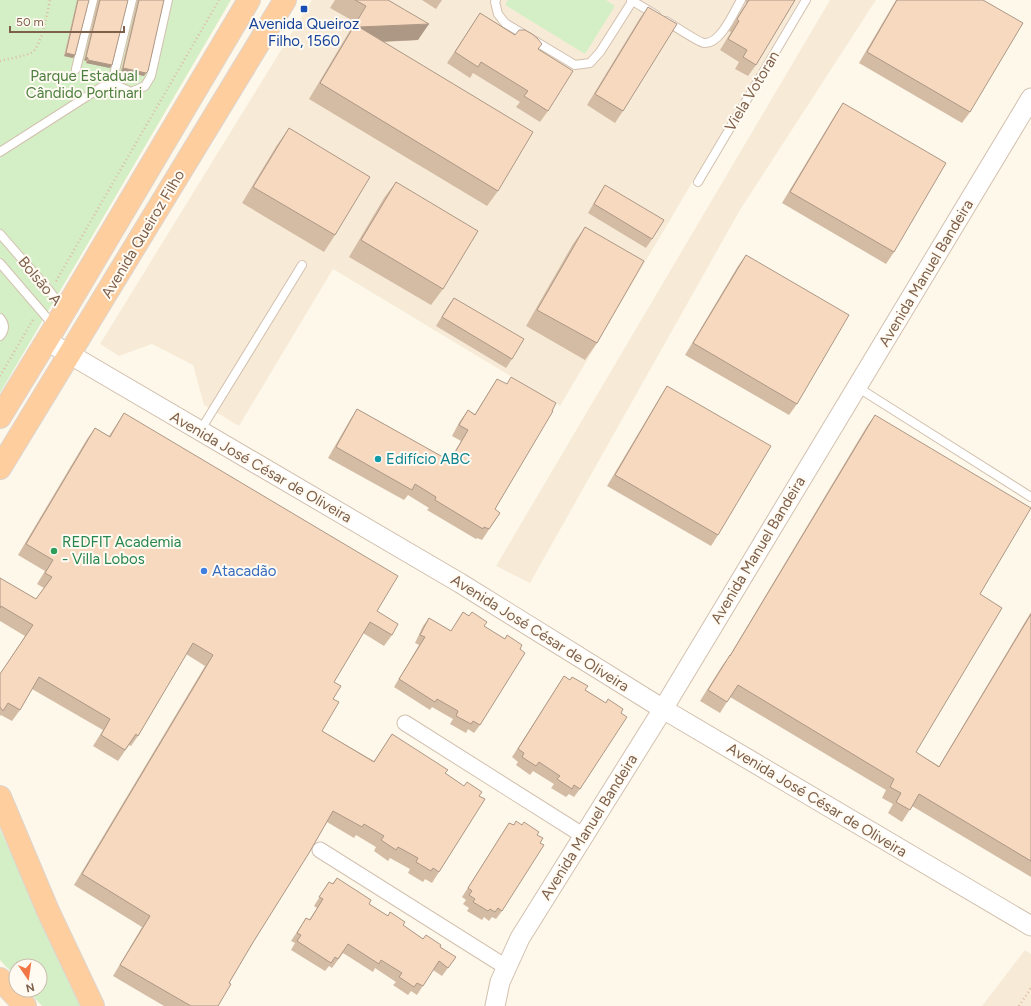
<svg xmlns="http://www.w3.org/2000/svg" width="1031" height="1006" font-family="Figtree,sans-serif">
	<style>
		.residential { fill: #f7ebd8 }
		.green { fill: #d4efc6 }
		.lines { fill: none; stroke-linecap: round; stroke-linejoin: round }
		.service-casing { stroke: #d3c0ae; stroke-width: 10 }
		.minor-casing { stroke: #d3c0ae; stroke-width: 17 }
		.tertiary-casing { stroke: #d3c0ae; stroke-width: 21 }
		.trunk-casing { stroke: #ddd5d0; stroke-width: 24 }
		.path { stroke: #ddbca1; stroke-width: 2.5; stroke-dasharray: 1 3; stroke-linecap: butt }
		.service { stroke: #fff; stroke-width: 8 }
		.minor { stroke: #fff; stroke-width: 15 }
		.tertiary { stroke: #fff; stroke-width: 19 }
		.trunk { stroke: #fece9e; stroke-width: 22 }
		.wall { fill: #d4bba4 }
		.shaded-wall { fill: #ad9886 }
		.building { fill: #f7d9bf; stroke: #ad9886 }
		.transit-dot { fill: #1a4fb4; stroke: #fffbf3; stroke-width: 1.5 }
		.culture-dot { fill: #0f9aa8; stroke: #fffbf3; stroke-width: 1.5 }
		.leisure-dot { fill: #2e9e5b; stroke: #fffbf3; stroke-width: 1.5 }
		.shop-dot { fill: #3f7fe0; stroke: #fffbf3; stroke-width: 1.5 }
		.labels { text-anchor: middle; stroke-width: 4; stroke-linejoin: round; paint-order: stroke }
		.transit-label { font-size: 15px; fill: #164399; stroke: #fffbf3 }
		.park-label { font-size: 15px; fill: #4c7e3d; stroke: #fffbf3 }
		.street-label { font-size: 15px; fill: #7e5f49; stroke: #fffbf3 }
		.culture-label { font-size: 15px; fill: #0d838f; stroke: #fffbf3; text-anchor: start }
		.leisure-label { font-size: 15px; fill: #27864d; stroke: #fffbf3; text-anchor: start }
		.shop-label { font-size: 15px; fill: #366cbe; stroke: #fffbf3; text-anchor: start }
	</style>
	<rect width="100%" height="100%" fill="#fef8eb"/>
	<!-- residential -->
	<g class="residential">
		<polygon points="312,0 800,0 560,406 333,269 239,426 204,405 193,365 152,344 119,356 100,344"/>
		<polygon points="830,0 876,0 740,210 530,583 496,566"/>
		<polygon points="1025,950 1031,954 1031,1006 982,1006"/>
	</g>
	<!-- green -->
	<g class="green">
		<polygon points="0,0 231,0 0,393"/>
		<polygon points="508,0 606,0 615,6 585,54 505,5"/>
		<polygon points="0,829 80,1006 42,1006 27,990 40,990 40,966 16,966 16,977 0,960"/>
	</g>
	<g class="lines">
		<defs>
			<g id="service">
				<polyline points="496,0 495,2 498,14 505,23 575,65 590,63 600,52 633,0"/>
				<polyline points="631,0 656,15"/>
				<path d="M666,21C673,25 698,42 704,43C720,45 734,12 741,0"/>
				<polyline points="76,69 93,0"/>
				<polyline points="112,83 132,0"/>
				<polyline points="0,152 100,88 112,83 131,92 145,86 151,76 168,0"/>
				<polyline points="698,182 806,0"/>
				<polyline points="0,234 48,289 64,310"/>
				<polyline points="0,263 54,326"/>
				<path d="M0,318C6,325 5,330 0,336"/>
				<polyline points="856,388 865,392 1031,497"/>
				<polyline points="200,431 302,265"/>
			</g>
			<g id="minor">
				<polyline points="405,723 584,836"/>
				<polyline points="320,850 506,967"/>
			</g>
			<g id="tertiary">
				<polyline points="47,341 460,583 663,709 1031,926"/>
				<polyline points="495,1006 500,982 520,938 663,709 1031,98"/>
			</g>
			<g id="trunk">
				<polyline points="0,417 55,327 249,0"/>
				<polyline points="0,468 285,0"/>
				<polyline points="0,797 48,911 93,1006"/>
				<polyline points="0,979 25,1006"/>
			</g>
		</defs>
		<!-- service casing -->
		<use href="#service" class="service-casing"/>
		<!-- minor casing -->
		<use href="#minor" class="minor-casing"/>
		<!-- tertiary casing -->
		<use href="#tertiary" class="tertiary-casing"/>
		<!-- trunk casing -->
		<use href="#trunk" class="trunk-casing"/>
		<!-- path -->
		<g class="path">
			<path d="M0,61C7,59 25,56 31,53C42,47 47,12 50,0"/>
			<polyline points="56,281 219,0"/>
			<polyline points="0,376 34,318"/>
			<polyline points="1019,1006 1031,988"/>
		</g>
		<!-- service -->
		<use href="#service" class="service"/>
		<!-- minor -->
		<use href="#minor" class="minor"/>
		<!-- tertiary -->
		<use href="#tertiary" class="tertiary"/>
		<!-- trunk -->
		<use href="#trunk" class="trunk"/>
	</g>
	<!-- wall -->
	<g class="wall">
		<polygon points="77,0 89,0 75,55 73,58 64,56"/>
		<polygon points="98,0 128,0 110,68 86,63 86,61 84,60"/>
		<polygon points="137,0 164,0 144,76 121,71 137,1"/>
		<polygon points="335,0 388,0 418,40 383,42 498,191 487,206 309,99 355,22 330,8"/>
		<polygon points="422,0 442,0 436,9"/>
		<polygon points="745,0 795,0 756,65 748,76 735,69 739,62 720,50 731,32 729,31 746,3"/>
		<polygon points="896,0 983,0 970,112 962,123 859,63"/>
		<polygon points="648,7 623,111 615,123 587,105 640,18"/>
		<polygon points="480,13 538,49 548,111 540,122 516,107 520,102 473,73 470,78 447,63"/>
		<polygon points="843,103 894,252 886,264 782,203 835,115"/>
		<polygon points="289,128 335,235 324,252 242,203 277,145"/>
		<polygon points="396,182 443,289 431,305 349,257 384,198"/>
		<polygon points="605,185 652,239 646,248 588,213 599,194"/>
		<polygon points="585,227 597,343 585,360 526,326 573,244"/>
		<polygon points="746,255 797,404 789,415 685,355 738,266"/>
		<polygon points="454,298 512,359 506,368 436,326 448,306"/>
		<polygon points="497,379 495,509 500,513 482,540 477,538 476,539 427,510 429,508 408,495 404,500 328,458 350,420 357,409 449,461 461,441 452,436 460,421 468,410 475,414 490,390"/>
		<polygon points="667,386 718,535 711,546 607,486 660,397"/>
		<polygon points="124,413 377,611 392,635 384,646 363,633 334,682 333,699 322,731 374,761 392,734 445,773 439,872 432,883 425,879 423,882 408,873 410,869 390,858 388,861 374,851 376,847 356,835 354,838 327,822 252,944 229,983 218,1006 164,1006 113,976 142,927 74,885 205,666 186,654 138,736 131,746 129,745 118,761 93,746 103,730 32,689 20,710 12,721 1,715 0,716 0,674 25,636 0,621 0,578 36,599 44,588 37,584 45,571 18,555 87,439 95,428 109,436"/>
		<polygon points="875,415 980,594 916,752 939,766 1031,612 1031,877 912,806 902,822 888,813 893,804 882,798 886,790 730,697 720,713 700,701 722,666 730,655 867,426"/>
		<polygon points="463,612 484,626 480,725 474,733 468,729 466,733 450,724 453,719 432,707 430,710 394,687 419,645 415,643 423,626 429,618 451,631"/>
		<polygon points="564,676 621,713 580,789 574,797 569,794 566,797 551,788 554,784 533,771 530,775 516,765 518,762 512,757"/>
		<polygon points="509,823 514,825 537,835 502,911 496,919 492,917 489,921 484,917 482,920 467,911 469,908 463,904 466,900 462,897"/>
		<polygon points="337,878 369,904 403,925 423,939 440,947 456,957 442,976 433,970 417,995 411,991 408,995 393,985 396,982 375,968 373,972 343,953 332,968 329,966 325,971 291,950 295,943 291,941 306,918 309,920 317,908 314,906 329,882 332,884"/>
	</g>
	<!-- shaded-wall -->
	<g class="shaded-wall">
		<polygon points="429,24 418,40 348,43 359,27"/>
		<polygon points="66,53 75,55 73,58 64,56"/>
		<polygon points="86,57 88,58 86,61 84,60"/>
		<polygon points="88,60 112,65 110,68 86,63"/>
		<polygon points="123,68 146,73 144,76 121,71"/>
	</g>
	<!-- building -->
	<g class="building">
		<polygon points="78,0 89,0 75,55 66,53"/>
		<polygon points="100,0 128,0 112,65 88,60 88,58 86,57"/>
		<polygon points="139,0 164,0 148,71 146,73 123,68"/>
		<polygon points="355,0 388,0 429,24 359,27 533,132 498,191 320,83 366,6"/>
		<polygon points="749,0 795,0 756,65 743,57 747,50 728,39 739,21 737,19"/>
		<polygon points="897,0 983,0 1023,23 970,112 867,52"/>
		<polygon points="648,7 677,24 623,111 595,94"/>
		<polygon points="480,13 515,35 519,30 525,30 532,34 538,39 542,44 538,49 573,71 548,111 524,96 528,91 481,62 478,67 455,52"/>
		<polygon points="843,103 946,163 894,252 790,192"/>
		<polygon points="289,128 370,177 335,235 253,187"/>
		<polygon points="396,182 478,231 443,289 361,240"/>
		<polygon points="605,185 664,220 652,239 594,204"/>
		<polygon points="585,227 644,261 597,343 537,310"/>
		<polygon points="746,255 849,315 797,404 693,343"/>
		<polygon points="454,298 524,339 512,359 442,317"/>
		<polygon points="511,377 556,403 552,411 553,411 495,509 500,513 489,529 484,527 483,529 435,500 436,497 415,484 412,490 336,447 357,409 450,461 468,430 459,425 468,410 475,415 497,379 507,384"/>
		<polygon points="667,386 771,446 718,535 615,475"/>
		<polygon points="124,413 398,576 377,611 398,624 392,635 370,622 334,682 341,686 333,699 339,702 322,731 374,762 392,734 448,770 445,773 464,786 467,782 482,792 479,796 485,799 439,872 433,868 431,871 416,862 418,858 398,847 396,850 381,840 384,836 364,824 362,827 333,811 309,853 252,944 229,983 231,984 218,1006 191,1006 120,965 150,916 82,874 213,655 193,643 138,736 136,734 125,750 101,735 110,719 39,677 20,710 8,703 3,711 0,707 0,674 33,625 1,606 0,608 0,578 36,599 52,577 45,573 53,560 26,544 95,428 110,437"/>
		<polygon points="875,415 1031,508 980,594 1002,608 916,752 939,767 1031,614 1031,861 919,794 910,810 896,802 901,793 890,787 894,779 738,685 727,702 708,690 730,655 730,656"/>
		<polygon points="463,612 469,616 472,612 487,622 484,626 505,639 507,635 522,645 520,649 525,653 480,725 473,721 471,724 456,716 458,711 437,699 435,702 399,679 425,637 420,635 429,618 451,631"/>
		<polygon points="564,676 570,680 572,677 588,686 585,690 606,703 608,699 623,709 621,713 627,717 580,789 574,785 572,789 557,779 560,776 539,762 536,766 522,757 524,753 518,749"/>
		<polygon points="516,821 522,825 524,822 539,832 537,835 543,838 540,843 544,845 502,911 498,908 495,912 490,909 488,911 473,902 475,899 469,895 472,891 468,888 509,823 514,825"/>
		<polygon points="337,878 371,900 369,904 388,916 390,912 405,922 403,925 423,939 426,935 441,945 440,947 456,957 448,968 439,961 423,986 417,983 414,987 399,977 402,973 381,960 379,964 348,944 338,959 335,957 331,963 297,941 301,935 297,933 306,918 310,920 323,899 319,897 329,882 333,884"/>
	</g>
	<!-- markers -->
	<rect class="transit-dot" x="300" y="5" width="8" height="8" rx="2"/>
	<circle class="culture-dot" cx="378" cy="459" r="4"/>
	<circle class="leisure-dot" cx="54" cy="551" r="4"/>
	<circle class="shop-dot" cx="204" cy="571" r="4"/>
	<g class="labels">
		<!-- transit labels -->
		<g class="transit-label">
			<text x="304" y="29">Avenida Queiroz<tspan x="304" dy="17">Filho, 1560</tspan></text>
		</g>
		<!-- park labels -->
		<g class="park-label">
			<text x="84" y="81">Parque Estadual<tspan x="84" dy="17">Cândido Portinari</tspan></text>
		</g>
		<!-- street labels -->
		<g class="street-label">
			<text transform="translate(752 91) rotate(-59)" y="5">Viela Votoran</text>
			<text transform="translate(143 234) rotate(-59)" y="5">Avenida Queiroz Filho</text>
			<text transform="translate(926 273) rotate(-59)" y="5">Avenida Manuel Bandeira</text>
			<text transform="translate(40 281) rotate(50)" y="5">Bolsão A</text>
			<text transform="translate(261 467) rotate(30)" y="5">Avenida José César de Oliveira</text>
			<text transform="translate(758 550) rotate(-59)" y="5">Avenida Manuel Bandeira</text>
			<text transform="translate(540 633) rotate(32)" y="5">Avenida José César de Oliveira</text>
			<text transform="translate(817 800) rotate(31)" y="5">Avenida José César de Oliveira</text>
			<text transform="translate(589 827) rotate(-58)" y="5">Avenida Manuel Bandeira</text>
		</g>
		<!-- culture labels -->
		<g class="culture-label">
			<text x="386" y="464">Edifício ABC</text>
		</g>
		<!-- leisure labels -->
		<g class="leisure-label">
			<text x="62" y="547">REDFIT Academia<tspan x="62" dy="17">- Villa Lobos</tspan></text>
		</g>
		<!-- shop labels -->
		<g class="shop-label">
			<text x="212" y="576">Atacadão</text>
		</g>
	</g>
	<!-- north arrow -->
	<g transform="translate(28 978) rotate(167)"><circle r="19" fill="#fffbf3" stroke="#cbbdaf"/>
	<path d="M0-3L7 15L0 10L-7 15Z" fill="#f37645"/>
	<text y="-6" font-size="11" font-weight="bold" text-anchor="middle" fill="#7e5f49">N</text>
	</g>
	<!-- scale -->
	<path d="M10 26v6h114v-6" fill="none" stroke="#7e5f49" stroke-width="2"/>
	<text x="16" y="26" font-size="12" fill="#7e5f49" stroke="#fffbf3" stroke-width="3" paint-order="stroke">50 m</text>
</svg>
